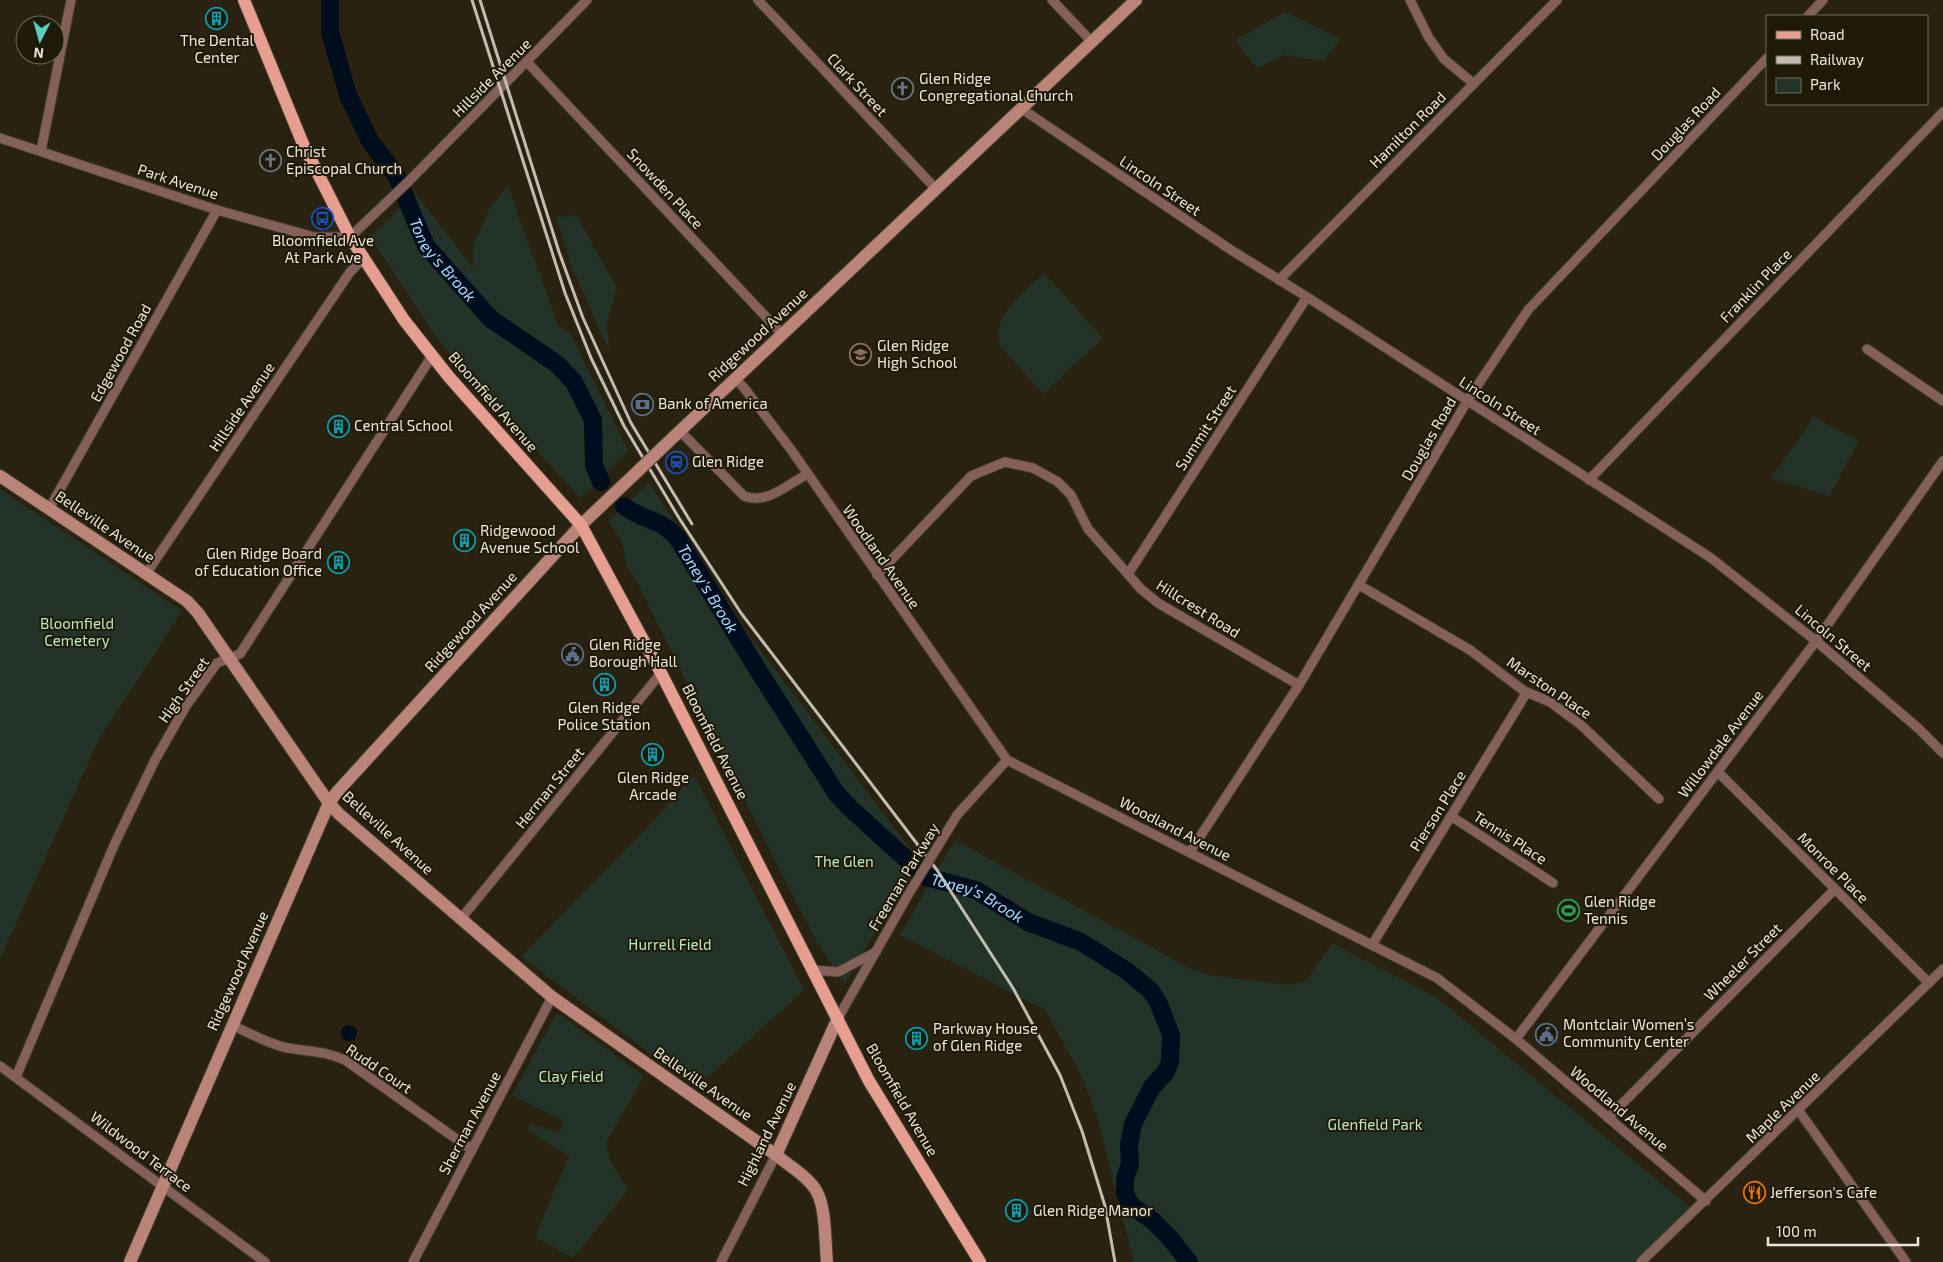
<svg xmlns="http://www.w3.org/2000/svg" width="1943" height="1262" font-family="'Exo 2',sans-serif">
	<style>
		.green { fill: #243327 }
		.water { fill: #000d1d }
		.lines { fill: none; stroke-linecap: round; stroke-linejoin: round }
		.river { stroke: #000d1d; stroke-width: 18 }
		.street-casing { stroke: #443e2e; stroke-width: 11 }
		.secondary-casing { stroke: #443e2e; stroke-width: 14 }
		.primary-casing { stroke: #443e2e; stroke-width: 14 }
		.street { stroke: #83615a; stroke-width: 9 }
		.secondary { stroke: #bb8479; stroke-width: 12 }
		.primary { stroke: #e59e90; stroke-width: 12 }
		.rail { stroke: #c2bdb1; stroke-width: 3 }
		.street-bridge-casing { stroke: #443e2e; stroke-width: 11; stroke-linecap: butt }
		.secondary-bridge-casing { stroke: #443e2e; stroke-width: 14; stroke-linecap: butt }
		.street-bridge { stroke: #83615a; stroke-width: 9 }
		.secondary-bridge { stroke: #bb8479; stroke-width: 12 }
		.labels { text-anchor: middle; stroke-width: 4; stroke-linejoin: round; paint-order: stroke }
		.poi-label { font-size: 15px; fill: #ece7dd; stroke: #1f1908; text-anchor: start }
		.street-label { font-size: 15px; fill: #ece7dd; stroke: #1f1908 }
		.park-label { font-size: 15px; fill: #baeac2; stroke: #1f1908 }
		.water-label { font-size: 16px; font-style: italic; fill: #a8d9ff; stroke: #1f1908 }
	</style>
	<rect width="100%" height="100%" fill="#292211"/>
	<!-- green -->
	<g class="green">
		<polygon points="1286,12 1341,39 1323,61 1283,55 1257,68 1235,40"/>
		<polygon points="508,186 558,325 571,334 628,451 581,498 490,402 437,338 370,237 415,193 473,268 474,243 491,206"/>
		<polygon points="576,215 617,288 607,323 610,353 572,267 556,218"/>
		<path d="M1044,273L1103,338L1043,394L1000,346C991,314 1024,293 1044,273Z"/>
		<polygon points="1814,417 1859,441 1829,496 1771,478"/>
		<polygon points="649,483 737,619 917,858 845,984 817,942 784,879 639,586 627,567 622,541 608,521"/>
		<polygon points="0,489 182,611 98,741 0,959"/>
		<polygon points="694,775 804,990 696,1088 521,956 647,828"/>
		<polygon points="955,840 1186,966 1208,975 1289,985 1306,981 1332,943 1436,997 1691,1208 1636,1262 1134,1262 1096,1113 1079,1071 1045,1010 900,935"/>
		<polygon points="557,1013 644,1076 606,1143 611,1162 628,1190 573,1258 535,1237 569,1156 527,1130 531,1124 559,1133 563,1121 512,1095"/>
	</g>
	<!-- water -->
	<circle class="water" cx="349" cy="1033" r="8"/>
	<g class="lines">
		<!-- river -->
		<g class="river">
			<path id="s1" d="M330,0V32L348,95L370,141L396,175L426,246L491,319L557,364L574,382L593,420L594,465L601,482"/>
			<path id="s2" d="M624,506C644,522 660,517 678,539L753,662L836,793L850,808L926,877L976,890L1028,922L1081,942L1127,971L1151,991L1158,1002L1171,1035L1170,1062L1166,1072L1152,1087L1133,1124L1129,1145L1130,1164L1125,1178V1194L1131,1205L1153,1221L1169,1237L1189,1262"/>
		</g>
		<defs>
			<g id="street">
				<polyline points="758,0 936,189"/>
				<polyline points="1052,0 1092,42"/>
				<polyline points="1410,0 1429,38 1444,59 1474,84"/>
				<polyline points="1808,16 1823,0"/>
				<polyline points="527,62 782,334"/>
				<polyline points="1022,109 1231,250 1307,297 1711,558 1816,641 1918,728 1943,753"/>
				<polyline points="0,138 217,210 314,237 350,237 408,182 587,0"/>
				<polyline points="41,151 71,0"/>
				<polyline points="1279,280 1557,0"/>
				<polyline points="1867,349 1943,401"/>
				<polyline points="735,378 745,389 792,451 1007,760 1437,978 1516,1039 1706,1201"/>
				<path d="M680,431L744,496C768,505 787,484 808,474"/>
				<polyline points="1589,480 1943,112"/>
				<polyline points="49,509 217,210"/>
				<polyline points="146,574 350,272 363,259"/>
				<polyline points="1128,574 1307,297"/>
				<polyline points="877,575 971,476 1005,462 1033,468 1058,482 1071,495 1088,529 1141,589 1158,603 1299,685"/>
				<polyline points="1359,585 1470,650 1524,691 1550,702 1581,725 1659,799"/>
				<polyline points="1718,772 1929,983"/>
				<polyline points="957,815 1007,760"/>
				<polyline points="1451,816 1553,883"/>
				<polyline points="1190,852 1299,685 1469,398 1528,310 1767,58"/>
				<polyline points="460,920 661,673"/>
				<polyline points="1372,945 1527,692"/>
				<polyline points="814,970 838,972 876,952"/>
				<polyline points="838,1018 908,895"/>
				<path d="M232,1025C249,1033 265,1042 283,1047C306,1052 322,1050 345,1060L472,1150"/>
				<polyline points="1516,1039 1816,641 1943,461"/>
				<polyline points="0,1066 265,1262"/>
				<polyline points="16,1077 115,843 155,760 186,706 217,663 240,654 432,356"/>
				<polyline points="1799,1111 1906,1262"/>
				<polyline points="1608,1118 1835,889"/>
				<polyline points="413,1262 552,997"/>
				<polyline points="721,1262 776,1155"/>
				<polyline points="1641,1262 1943,969"/>
			</g>
			<g id="secondary">
				<polyline points="663,447 1136,0"/>
				<path d="M0,476L187,601L198,613L329,803L339,814L552,997L776,1155C788,1165 809,1177 817,1192C826,1209 825,1242 827,1262"/>
				<polyline points="776,1155 838,1018"/>
				<polyline points="130,1262 329,803 337,792 581,525 639,470"/>
			</g>
			<polyline id="primary" points="244,0 303,144 350,237 404,320 449,377 581,525 661,673 869,1081 980,1262"/>
		</defs>
		<!-- street casing -->
		<use href="#street" class="street-casing"/>
		<!-- secondary casing -->
		<use href="#secondary" class="secondary-casing"/>
		<!-- primary casing -->
		<use href="#primary" class="primary-casing"/>
		<!-- street -->
		<use href="#street" class="street"/>
		<!-- secondary -->
		<use href="#secondary" class="secondary"/>
		<!-- primary -->
		<use href="#primary" class="primary"/>
		<!-- rail -->
		<g class="rail">
			<polyline points="472,0 565,293 591,358 624,426 679,518 741,613 937,870 1013,988 1060,1075 1082,1131 1105,1206 1115,1262"/>
			<polyline points="480,0 559,252 583,318 631,423 692,524"/>
		</g>
		<defs>
			<polyline id="street-bridge" points="908,895 957,815"/>
			<polyline id="secondary-bridge" points="639,470 663,447"/>
		</defs>
		<!-- street-bridge casing -->
		<use href="#street-bridge" class="street-bridge-casing"/>
		<!-- secondary-bridge casing -->
		<use href="#secondary-bridge" class="secondary-bridge-casing"/>
		<!-- street-bridge -->
		<use href="#street-bridge" class="street-bridge"/>
		<!-- secondary-bridge -->
		<use href="#secondary-bridge" class="secondary-bridge"/>
	</g>
	<!-- icons -->
	<defs>
		<symbol id="building-ring" viewBox="-11 -11 22 22"><circle r="9.5" fill="#1f1908" stroke="#0f9aa8" stroke-width="1.5"/><path d="M-4-6H4V6H1V3H-1V6H-4ZM-2.5-4.3h1.7v1.8h-1.7ZM.8-4.3h1.7v1.8H.8ZM-2.5-1h1.7V.8h-1.7ZM.8-1h1.7V.8H.8Z" fill="#0f9aa8"/></symbol>
		<symbol id="church-ring" viewBox="-11 -11 22 22"><circle r="9.5" fill="#1f1908" stroke="#6b7280" stroke-width="1.5"/><path d="M-1.2-6h2.4v3.5h3.3v2.4h-3.3V6h-2.4V-.1h-3.3v-2.4h3.3Z" fill="#6b7280"/></symbol>
		<symbol id="bus-ring" viewBox="-11 -11 22 22"><circle r="9.5" fill="#1f1908" stroke="#1a4fb4" stroke-width="1.5"/><path d="M-5-6H5V4H4V6H2V4H-2V6H-4V4H-5ZM-3.5-4V0h7V-4ZM-3.5 1.2v1.5H-2V1.2ZM2 1.2v1.5H3.5V1.2Z" fill="#1a4fb4"/></symbol>
		<symbol id="school-ring" viewBox="-11 -11 22 22"><circle r="9.5" fill="#1f1908" stroke="#8d6e63" stroke-width="1.5"/><path d="M0-5L7-2L0 1L-7-2ZM-4 1L0 2.5L4 1V4Q0 6-4 4Z" fill="#8d6e63"/></symbol>
		<symbol id="bank-ring" viewBox="-11 -11 22 22"><circle r="9.5" fill="#1f1908" stroke="#5c6f8a" stroke-width="1.5"/><path d="M-6-4H6V4H-6ZM0-2.3a2.3 2.3 0 1 0 0 4.6a2.3 2.3 0 1 0 0-4.6Z" fill="#5c6f8a"/></symbol>
		<symbol id="station-ring" viewBox="-11 -11 22 22"><circle r="9.5" fill="#1f1908" stroke="#1a4fb4" stroke-width="1.5"/><path d="M-3-6H3Q5-6 5-4V2Q5 4 3 4L4.5 6H3L1.5 4h-3L-3 6H-4.5L-3 4Q-5 4-5 2V-4Q-5-6-3-6ZM-3.5-4v3h7v-3ZM-3.5 1v1.5H-2V1ZM2 1v1.5H3.5V1Z" fill="#1a4fb4"/></symbol>
		<symbol id="civic-ring" viewBox="-11 -11 22 22"><circle r="9.5" fill="#1f1908" stroke="#5c6f8a" stroke-width="1.5"/><path d="M-.6-6.5H3V-4.5H.6V-3L4-1V1h2V6H-6V1h2V-1L-.6-3ZM-1.2 2.5V6h2.4V2.5Z" fill="#5c6f8a"/></symbol>
		<symbol id="stadium-ring" viewBox="-11 -11 22 22"><circle r="9.5" fill="#1f1908" stroke="#2e9e5b" stroke-width="1.5"/><path d="M0-5a6.5 5 0 1 0 0 10a6.5 5 0 1 0 0-10ZM-3.5-1.8h7v3.6h-7Z" fill="#2e9e5b"/></symbol>
		<symbol id="restaurant-ring" viewBox="-11 -11 22 22"><circle r="9.5" fill="#1f1908" stroke="#e8710a" stroke-width="1.5"/><path d="M-5-6h1v4h1v-4h1v4h1v-4h1v5L-1.5 .5V6h-2V.5L-5-1ZM5-6V6H3V1.5H1.5Q1.5-4 5-6Z" fill="#e8710a"/></symbol>
	</defs>
	<g fill-rule="evenodd">
		<use href="#building-ring" x="204" y="6" width="25" height="25"/>
		<use href="#church-ring" x="890" y="76" width="25" height="25"/>
		<use href="#church-ring" x="258" y="148" width="25" height="25"/>
		<use href="#bus-ring" x="310" y="206" width="25" height="25"/>
		<use href="#school-ring" x="848" y="342" width="25" height="25"/>
		<use href="#bank-ring" x="630" y="392" width="25" height="25"/>
		<use href="#building-ring" x="326" y="414" width="25" height="25"/>
		<use href="#station-ring" x="664" y="450" width="25" height="25"/>
		<use href="#building-ring" x="452" y="528" width="25" height="25"/>
		<use href="#building-ring" x="326" y="550" width="25" height="25"/>
		<use href="#civic-ring" x="560" y="642" width="25" height="25"/>
		<use href="#building-ring" x="592" y="672" width="25" height="25"/>
		<use href="#building-ring" x="640" y="742" width="25" height="25"/>
		<use href="#stadium-ring" x="1556" y="898" width="25" height="25"/>
		<use href="#civic-ring" x="1534" y="1022" width="25" height="25"/>
		<use href="#building-ring" x="904" y="1026" width="25" height="25"/>
		<use href="#restaurant-ring" x="1742" y="1180" width="25" height="25"/>
		<use href="#building-ring" x="1004" y="1198" width="25" height="25"/>
	</g>
	<g class="labels">
		<!-- poi labels -->
		<g class="poi-label">
			<text x="217" y="46" text-anchor="middle">The Dental<tspan x="217" dy="17">Center</tspan></text>
			<text x="919" y="84">Glen Ridge<tspan x="919" dy="17">Congregational Church</tspan></text>
			<text x="286" y="157">Christ<tspan x="286" dy="17">Episcopal Church</tspan></text>
			<text x="323" y="246" text-anchor="middle">Bloomfield Ave<tspan x="323" dy="17">At Park Ave</tspan></text>
			<text x="877" y="351">Glen Ridge<tspan x="877" dy="17">High School</tspan></text>
			<text x="658" y="409">Bank of America</text>
			<text x="354" y="431">Central School</text>
			<text x="692" y="467">Glen Ridge</text>
			<text x="480" y="536">Ridgewood<tspan x="480" dy="17">Avenue School</tspan></text>
			<text x="322" y="559" text-anchor="end">Glen Ridge Board<tspan x="322" dy="17">of Education Office</tspan></text>
			<text x="589" y="650">Glen Ridge<tspan x="589" dy="17">Borough Hall</tspan></text>
			<text x="604" y="713" text-anchor="middle">Glen Ridge<tspan x="604" dy="17">Police Station</tspan></text>
			<text x="653" y="783" text-anchor="middle">Glen Ridge<tspan x="653" dy="17">Arcade</tspan></text>
			<text x="1584" y="907">Glen Ridge<tspan x="1584" dy="17">Tennis</tspan></text>
			<text x="1563" y="1030">Montclair Women’s<tspan x="1563" dy="17">Community Center</tspan></text>
			<text x="933" y="1034">Parkway House<tspan x="933" dy="17">of Glen Ridge</tspan></text>
			<text x="1770" y="1198">Jefferson's Cafe</text>
			<text x="1033" y="1216">Glen Ridge Manor</text>
		</g>
		<!-- street labels -->
		<g class="street-label">
			<text transform="translate(492 78) rotate(-45)" y="5">Hillside Avenue</text>
			<text transform="translate(857 85) rotate(47)" y="5">Clark Street</text>
			<text transform="translate(1686 124) rotate(-47)" y="5">Douglas Road</text>
			<text transform="translate(1408 130) rotate(-45)" y="5">Hamilton Road</text>
			<text transform="translate(178 182) rotate(18)" y="5">Park Avenue</text>
			<text transform="translate(1160 186) rotate(34)" y="5">Lincoln Street</text>
			<text transform="translate(665 189) rotate(47)" y="5">Snowden Place</text>
			<text transform="translate(1756 286) rotate(-46)" y="5">Franklin Place</text>
			<text transform="translate(758 335) rotate(-43)" y="5">Ridgewood Avenue</text>
			<text transform="translate(121 353) rotate(-61)" y="5">Edgewood Road</text>
			<text transform="translate(493 402) rotate(49)" y="5">Bloomfield Avenue</text>
			<text transform="translate(1500 406) rotate(33)" y="5">Lincoln Street</text>
			<text transform="translate(242 407) rotate(-56)" y="5">Hillside Avenue</text>
			<text transform="translate(1206 428) rotate(-57)" y="5">Summit Street</text>
			<text transform="translate(1429 439) rotate(-60)" y="5">Douglas Road</text>
			<text transform="translate(105 527) rotate(34)" y="5">Belleville Avenue</text>
			<text transform="translate(881 557) rotate(55)" y="5">Woodland Avenue</text>
			<text transform="translate(1198 609) rotate(32)" y="5">Hillcrest Road</text>
			<text transform="translate(471 622) rotate(-48)" y="5">Ridgewood Avenue</text>
			<text transform="translate(1833 638) rotate(40)" y="5">Lincoln Street</text>
			<text transform="translate(1549 688) rotate(34)" y="5">Marston Place</text>
			<text transform="translate(184 690) rotate(-55)" y="5">High Street</text>
			<text transform="translate(715 742) rotate(63)" y="5">Bloomfield Avenue</text>
			<text transform="translate(1721 744) rotate(-53)" y="5">Willowdale Avenue</text>
			<text transform="translate(550 788) rotate(-51)" y="5">Herman Street</text>
			<text transform="translate(1438 811) rotate(-58)" y="5">Pierson Place</text>
			<text transform="translate(1175 829) rotate(27)" y="5">Woodland Avenue</text>
			<text transform="translate(388 833) rotate(42)" y="5">Belleville Avenue</text>
			<text transform="translate(1510 838) rotate(33)" y="5">Tennis Place</text>
			<text transform="translate(1833 868) rotate(45)" y="5">Monroe Place</text>
			<text transform="translate(904 877) rotate(-59)" y="5">Freeman Parkway</text>
			<text transform="translate(1743 962) rotate(-45)" y="5">Wheeler Street</text>
			<text transform="translate(238 971) rotate(-66)" y="5">Ridgewood Avenue</text>
			<text transform="translate(379 1069) rotate(34)" y="5">Rudd Court</text>
			<text transform="translate(703 1084) rotate(35)" y="5">Belleville Avenue</text>
			<text transform="translate(902 1100) rotate(60)" y="5">Bloomfield Avenue</text>
			<text transform="translate(1783 1107) rotate(-44)" y="5">Maple Avenue</text>
			<text transform="translate(1619 1109) rotate(40)" y="5">Woodland Avenue</text>
			<text transform="translate(470 1123) rotate(-62)" y="5">Sherman Avenue</text>
			<text transform="translate(767 1134) rotate(-64)" y="5">Highland Avenue</text>
			<text transform="translate(141 1152) rotate(37)" y="5">Wildwood Terrace</text>
		</g>
		<!-- park labels -->
		<g class="park-label">
			<text x="77" y="629">Bloomfield<tspan x="77" dy="17">Cemetery</tspan></text>
			<text x="844" y="867">The Glen</text>
			<text x="670" y="950">Hurrell Field</text>
			<text x="571" y="1082">Clay Field</text>
			<text x="1375" y="1130">Glenfield Park</text>
		</g>
		<!-- water labels -->
		<g class="water-label">
			<text dy="6" stroke="none"><textPath href="#s1" startOffset="289">Toney's Brook</textPath></text>
			<text dy="6" stroke="none"><textPath href="#s2" startOffset="122">Toney's Brook</textPath></text>
			<text dy="6" stroke="none"><textPath href="#s2" startOffset="542">Toney's Brook</textPath></text>
		</g>
	</g>
	<!-- legend -->
	<rect x="1766" y="15" width="162" height="90" fill="#1f1908" stroke="#716b5d"/>
	<rect x="1776" y="31" width="25" height="8" fill="#e59e90" stroke="#716b5d"/>
	<text x="1810" y="40" font-size="15" fill="#ece7dd">Road</text>
	<rect x="1776" y="56" width="25" height="8" fill="#c2bdb1" stroke="#716b5d"/>
	<text x="1810" y="65" font-size="15" fill="#ece7dd">Railway</text>
	<rect x="1776" y="78" width="25" height="15" fill="#243327" stroke="#716b5d"/>
	<text x="1810" y="90" font-size="15" fill="#ece7dd">Park</text>
	<!-- north arrow -->
	<g transform="translate(40 40) rotate(186)"><circle r="24" fill="#1f1908" stroke="#716b5d"/>
	<path d="M0-4L9 19L0 12L-9 19Z" fill="#5acebd"/>
	<text y="-8" font-size="14" font-weight="bold" text-anchor="middle" fill="#ece7dd">N</text>
	</g>
	<!-- scale -->
	<path d="M1768 1237v8h150v-8" fill="none" stroke="#ece7dd" stroke-width="2.5"/>
	<text x="1776" y="1237" font-size="15" fill="#ece7dd" stroke="#1f1908" stroke-width="4" paint-order="stroke">100 m</text>
</svg>
